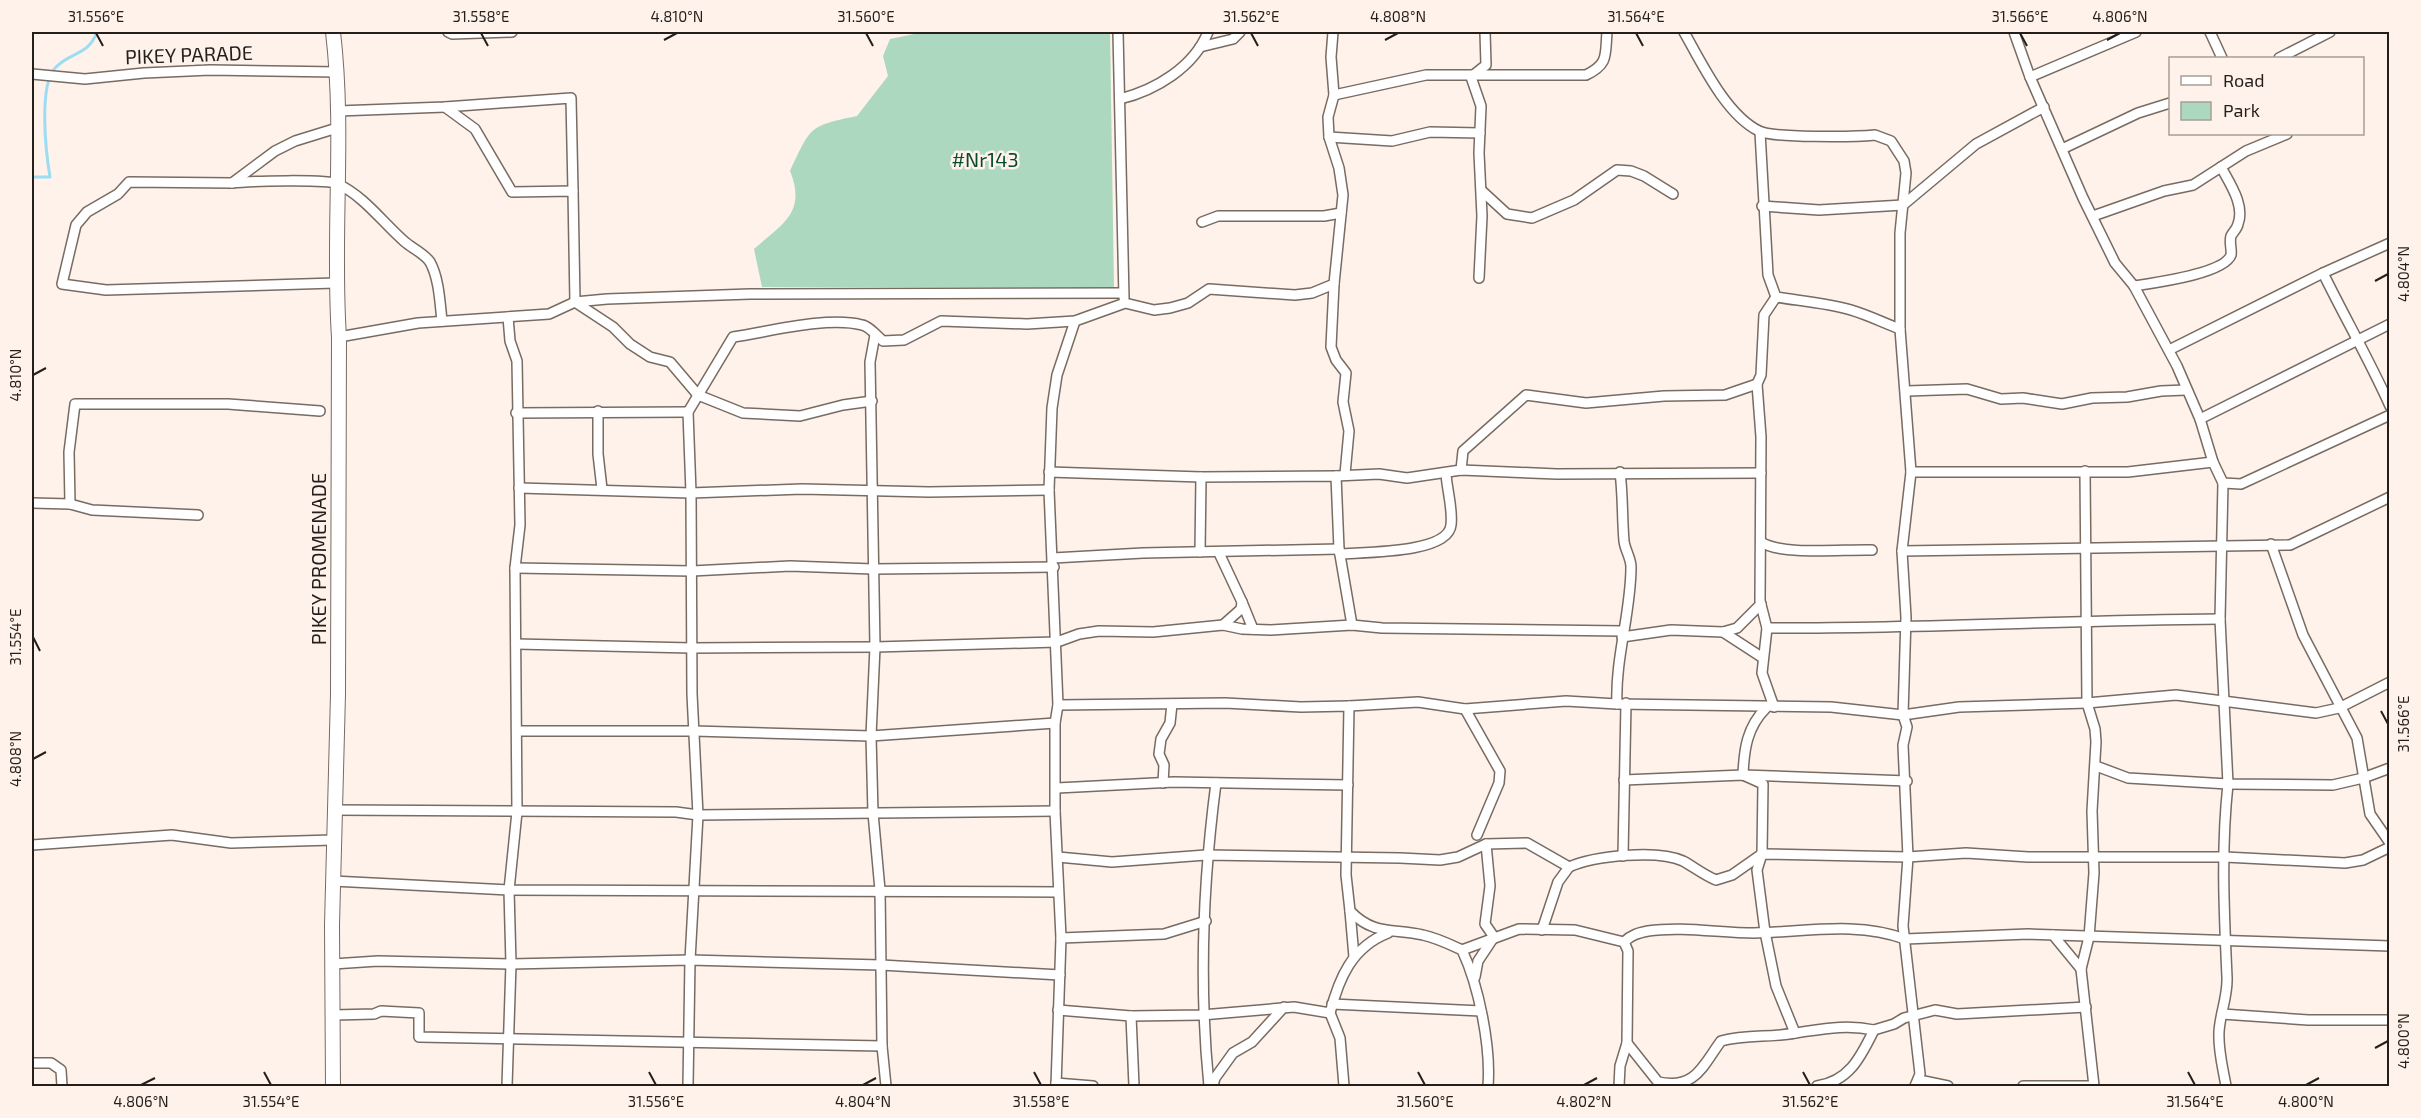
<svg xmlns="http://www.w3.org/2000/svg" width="2421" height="1118" font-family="'Exo 2',sans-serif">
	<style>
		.green { fill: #abd8be }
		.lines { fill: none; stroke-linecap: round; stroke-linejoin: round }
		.stream { stroke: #9ddcf3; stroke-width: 3 }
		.street-casing { stroke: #776b62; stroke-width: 12 }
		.secondary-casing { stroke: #776b62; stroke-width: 16 }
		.street { stroke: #fff; stroke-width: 9 }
		.secondary { stroke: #fff; stroke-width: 14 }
		.ticks { fill: none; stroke: #251f1c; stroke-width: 2 }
		.labels { text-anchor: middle; stroke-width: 5; stroke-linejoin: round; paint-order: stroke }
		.street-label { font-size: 20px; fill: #251f1c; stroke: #fef2ea }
		.park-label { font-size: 20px; fill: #034c30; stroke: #fef2ea }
		.neatline { fill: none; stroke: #251f1c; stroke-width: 2 }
		.ticks-label { font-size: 15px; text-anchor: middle; fill: #251f1c }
	</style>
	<rect width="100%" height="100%" fill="#fef2ea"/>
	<!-- green -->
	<path class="green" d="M924,32H1110L1114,287H762L754,249C782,224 807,213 790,171C811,127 808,126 857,116L888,76L883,56L890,39Z"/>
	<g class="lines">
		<!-- stream -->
		<path class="stream" d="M32,177H50C46,153 38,84 56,67C72,51 88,56 97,32"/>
		<defs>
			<g id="street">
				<polyline points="448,32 452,34 512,32"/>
				<polyline points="1118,32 1124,298"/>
				<path d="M1684,32C1701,62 1726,115 1759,131C1773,138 1855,137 1875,135L1891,141L1904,161L1906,173L1900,233V329L1911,472L1902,551L1906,617L1903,715L1907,727L1903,745L1908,857L1903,926L1920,1074L1915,1086"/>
				<polyline points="2014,32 2030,77"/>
				<polyline points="2136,32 2030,77 2083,198 2115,263 2134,286 2177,366 2200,419 2213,462"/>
				<polyline points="2210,32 2222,58"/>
				<polyline points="1200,47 1233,39 1240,32"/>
				<polyline points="2279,58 2330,32"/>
				<polyline points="32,74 85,79 144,73 210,70 338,72"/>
				<path d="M1334,95L1426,75H1586C1609,64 1605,55 1607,32"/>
				<path d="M1120,99C1156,90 1194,67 1208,32"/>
				<polyline points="445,107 475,129 512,192 573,191 575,302 613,327 630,344 650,357 670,362 698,395 743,413 800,416 843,405 872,401"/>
				<polyline points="338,111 445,107 571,98 573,191"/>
				<path d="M1760,132L1768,275L1776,297C1801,301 1827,303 1851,310C1868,315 1884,323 1900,329"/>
				<polyline points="1329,137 1392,141 1430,132 1480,133"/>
				<polyline points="2062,149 2138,113 2170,103"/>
				<path d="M232,183C248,181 328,179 338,184C365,197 383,223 405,242C412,248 425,254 430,262C439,278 440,303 442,321"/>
				<polyline points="1482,191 1507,214 1532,218 1574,200 1617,170 1631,171 1644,176 1673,194"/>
				<polyline points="1762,206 1819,210 1903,205 1976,144 2044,107"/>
				<polyline points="2093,216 2164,191 2193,185 2221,167"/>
				<polyline points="1202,222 1218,216 1324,216 1341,213"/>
				<path d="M2323,273C2345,318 2370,361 2390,406"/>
				<polyline points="1479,278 1482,216 1479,153 1481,106 1471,77 1486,65 1485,32"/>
				<polyline points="335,283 106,290 62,284 76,225 87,212 118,194 129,182 232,183 275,151 295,141 337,128"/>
				<polyline points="1334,284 1331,347 1336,360 1346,373 1343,402 1349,431 1345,474"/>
				<path d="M2134,286C2153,283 2224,274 2231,255C2232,249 2229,242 2231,236C2233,232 2237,229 2238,224C2245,205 2230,184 2221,167L2246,151L2287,134"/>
				<path d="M1776,297L1764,315L1761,375L1757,384L1761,437L1760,601L1767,628C1918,629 2069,620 2220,619"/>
				<polyline points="875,335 870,362 875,647 871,736 873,813 880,890 882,1046 886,1086"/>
				<polyline points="339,337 418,323 549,314 575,302 607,299 750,294 1123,293"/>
				<polyline points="2169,350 2323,273 2390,243"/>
				<polyline points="1907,391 1967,389 2001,399 2023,398 2062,404 2092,398 2127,397 2161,391 2186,390"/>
				<polyline points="598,411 598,454 602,489"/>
				<polyline points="516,413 688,412"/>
				<polyline points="2200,419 2390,324"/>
				<polyline points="1461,470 1463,451 1526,395 1586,403 1664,396 1725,395 1757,384"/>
				<polyline points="1049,472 1201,477"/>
				<polyline points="1911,472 2128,472 2213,462 2223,483 2241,484 2390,415"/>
				<polyline points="1336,476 1379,474 1407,478 1461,470 1557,474 1761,473"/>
				<polyline points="2223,483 2220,619 2228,784 2333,785 2363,778 2390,768"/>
				<polyline points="519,488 691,493 802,489 929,492 1049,490"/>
				<polyline points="32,503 70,504 92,510 198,515"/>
				<polyline points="70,504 69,452 75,404 228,404 320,411"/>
				<path d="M1761,542C1782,556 1844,549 1872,550"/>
				<polyline points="2271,544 2303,635 2357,738 2370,814 2390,843"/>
				<polyline points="1902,551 2290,545 2390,497"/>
				<polyline points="1200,552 1201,477 1336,476 1339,549 1352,625"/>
				<polyline points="1219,553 1242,602 1241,609 1223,625"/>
				<path d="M1340,554C1362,552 1448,554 1451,525C1453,509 1447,490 1446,474"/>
				<polyline points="1053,558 1143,553 1339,549"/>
				<polyline points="515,568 692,571 790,566 873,569 1054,567"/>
				<polyline points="1242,602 1253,629"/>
				<polyline points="1767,628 1762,673 1774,707"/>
				<polyline points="1723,632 1763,658"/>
				<polyline points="1622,637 1671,630 1723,632 1737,628 1761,604"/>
				<polyline points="516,644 692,648 875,647 1057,642 1079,634 1099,631 1153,632 1223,625 1242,629 1271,630 1352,625 1382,628 1623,631"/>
				<path d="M1617,704C1615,658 1631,613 1631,567C1631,558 1625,550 1624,541C1622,518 1623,495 1620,472"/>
				<path d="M1058,705L1225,703L1301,707L1349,706L1346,875L1350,911C1374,936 1394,928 1423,935C1437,938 1449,944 1462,950C1479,986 1491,1047 1488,1086"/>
				<polyline points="1349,706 1418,702 1465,709 1566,701 1617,704 1831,707 1903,715 1959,707 2087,703 2176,695 2316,713 2339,708 2390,682"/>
				<path d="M1766,708C1747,727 1744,749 1743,775L1763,784L1762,854L1757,870L1765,932L1776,986L1795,1033"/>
				<polyline points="1465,709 1500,771 1499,783 1477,835"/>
				<polyline points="518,731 694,731 871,736 1055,723"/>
				<path d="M2096,766L2128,778L2228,784C2221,848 2224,912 2227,977C2228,996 2220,1013 2219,1032C2218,1051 2223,1068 2226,1086"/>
				<polyline points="1624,780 1743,775 1907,781"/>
				<polyline points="1163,783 1164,765 1159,754 1161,739 1170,723 1172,704"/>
				<polyline points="1057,788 1174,782 1348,785"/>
				<polyline points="334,810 676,812 698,815 1055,811"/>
				<polyline points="32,845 172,835 231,843 333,840"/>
				<polyline points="1623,856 1626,703"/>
				<path d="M1058,857L1112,862L1206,855L1400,858L1440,860L1458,857L1486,844L1527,843L1569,867C1594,856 1657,849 1683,861C1694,867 1704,875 1716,880L1732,875L1762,854L1908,857L1966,853L2028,857H2225L2345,863L2363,860L2390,847"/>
				<polyline points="333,881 509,890 1058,892"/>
				<polyline points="1350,911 1354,957"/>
				<polyline points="1542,930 1558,882 1569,867"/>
				<polyline points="2053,935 2081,969"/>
				<polyline points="1061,938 1164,934 1206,921"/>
				<path d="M1624,942C1631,935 1638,933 1648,931C1682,926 1720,933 1754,933C1804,932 1857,921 1905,939L2028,934L2390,946"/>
				<polyline points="1462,950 1519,929 1575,930 1624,942 1628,951 1627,1043 1620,1066 1619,1086"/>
				<polyline points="333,964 378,961 511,964 690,960 881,965 1060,975"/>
				<polyline points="1475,977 1478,961 1494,937 1485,924 1490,886 1486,844"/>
				<polyline points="1332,1004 1481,1011"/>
				<polyline points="1058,1010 1131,1016 1134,1086"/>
				<polyline points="1330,1013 1340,1038 1344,1086"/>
				<polyline points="2222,1014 2308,1020 2390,1020"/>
				<polyline points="334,1015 374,1014 381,1011 419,1013 419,1037 882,1046"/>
				<path d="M1131,1016L1202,1015L1294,1007L1330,1013C1339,978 1352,947 1388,933"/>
				<path d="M1627,1043L1658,1082C1695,1090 1702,1067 1721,1041C1748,1034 1769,1038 1795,1033C1823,1029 1846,1024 1874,1030"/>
				<polyline points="32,1063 51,1063 61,1070 62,1086"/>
				<polyline points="1919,1080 1948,1086"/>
				<polyline points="1056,1083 1093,1086"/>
				<polyline points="507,1086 511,964 509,890 517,812 515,568 520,525 517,361 510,341 508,317"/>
				<path d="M688,1086L690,960L698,815L692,694L691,493L688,412L733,337C768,332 827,316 862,325C869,326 877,336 883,341L904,340L941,321L1027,324L1075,321L1125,303L1154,310L1170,308L1188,303L1209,289L1295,295L1312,293L1334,284L1343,195L1339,168L1329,137L1328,117L1334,95L1331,57L1333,32"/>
				<polyline points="1056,1086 1061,938 1055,811 1055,723 1058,705 1049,490 1052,408 1057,375 1075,321"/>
				<path d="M1209,1086C1199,987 1203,882 1216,783"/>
				<polyline points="1213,1086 1215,1078 1233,1053 1252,1042 1284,1007"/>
				<path d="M1817,1086C1850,1081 1861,1056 1874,1030L1894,1024L1904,1018L1935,1010L1957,1014L2086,1007"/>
				<polyline points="2023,1086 2094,1086 2081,969 2089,937 2094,873 2092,811 2096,742 2095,729 2087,703 2085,471"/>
			</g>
			<path id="secondary" d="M333,1086L332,925L338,694L339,337C332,235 345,133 333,32"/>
		</defs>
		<!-- street casing -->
		<use href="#street" class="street-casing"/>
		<!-- secondary casing -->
		<use href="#secondary" class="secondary-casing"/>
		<!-- street -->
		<use href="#street" class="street"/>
		<!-- secondary -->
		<use href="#secondary" class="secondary"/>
	</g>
	<!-- ticks -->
	<path class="ticks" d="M96,33L103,46M481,33L488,46M866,33L873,46M1251,33L1258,46M1636,33L1643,46M2020,33L2027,46M664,40L677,33M1385,40L1398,33M2107,40L2120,33M2375,281L2388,274M33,375L46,368M33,637L40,651M2381,711L2388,724M33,759L46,752M2375,1048L2388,1041M264,1072L271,1085M649,1072L656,1085M1034,1072L1041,1085M1418,1072L1425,1085M1803,1072L1810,1085M2188,1072L2195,1085M141,1085L155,1078M863,1085L876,1078M1584,1085L1597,1078M2306,1085L2319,1078"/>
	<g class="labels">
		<!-- street labels -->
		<g class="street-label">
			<text transform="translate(189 55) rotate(-2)" y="7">PIKEY PARADE</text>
			<text transform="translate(319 559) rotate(-90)" y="7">PIKEY PROMENADE</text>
		</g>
		<!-- park labels -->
		<g class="park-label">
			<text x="985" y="167">#Nr143</text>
		</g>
	</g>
	<!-- border -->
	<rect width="2421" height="1118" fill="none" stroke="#fef2ea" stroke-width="66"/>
	<!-- legend -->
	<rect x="2169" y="57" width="195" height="78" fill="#fef2ea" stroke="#a79e98" stroke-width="1.5"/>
	<rect x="2181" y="76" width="30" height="9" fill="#ffffff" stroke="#a79e98" stroke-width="1.5"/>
	<text x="2223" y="87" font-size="18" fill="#251f1c">Road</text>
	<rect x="2181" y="102" width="30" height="18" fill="#abd8be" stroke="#a79e98" stroke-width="1.5"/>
	<text x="2223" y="117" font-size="18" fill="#251f1c">Park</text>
	<rect x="33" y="33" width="2355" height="1052" class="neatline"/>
	<g class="ticks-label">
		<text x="96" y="22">31.556°E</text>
		<text x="481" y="22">31.558°E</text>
		<text x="677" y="22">4.810°N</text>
		<text x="866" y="22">31.560°E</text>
		<text x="1251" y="22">31.562°E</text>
		<text x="1398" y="22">4.808°N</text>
		<text x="1636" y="22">31.564°E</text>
		<text x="2020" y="22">31.566°E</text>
		<text x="2120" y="22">4.806°N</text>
		<text transform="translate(2404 274) rotate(-90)" y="5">4.804°N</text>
		<text transform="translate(16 375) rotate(-90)" y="5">4.810°N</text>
		<text transform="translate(16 637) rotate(-90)" y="5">31.554°E</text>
		<text transform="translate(2404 724) rotate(-90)" y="5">31.566°E</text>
		<text transform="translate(16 759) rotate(-90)" y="5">4.808°N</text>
		<text transform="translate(2404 1041) rotate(-90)" y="5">4.800°N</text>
		<text x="141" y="1107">4.806°N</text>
		<text x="271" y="1107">31.554°E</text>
		<text x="656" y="1107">31.556°E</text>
		<text x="863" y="1107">4.804°N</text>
		<text x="1041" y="1107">31.558°E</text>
		<text x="1425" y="1107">31.560°E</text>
		<text x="1584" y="1107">4.802°N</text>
		<text x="1810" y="1107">31.562°E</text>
		<text x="2195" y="1107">31.564°E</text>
		<text x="2306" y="1107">4.800°N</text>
	</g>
</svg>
